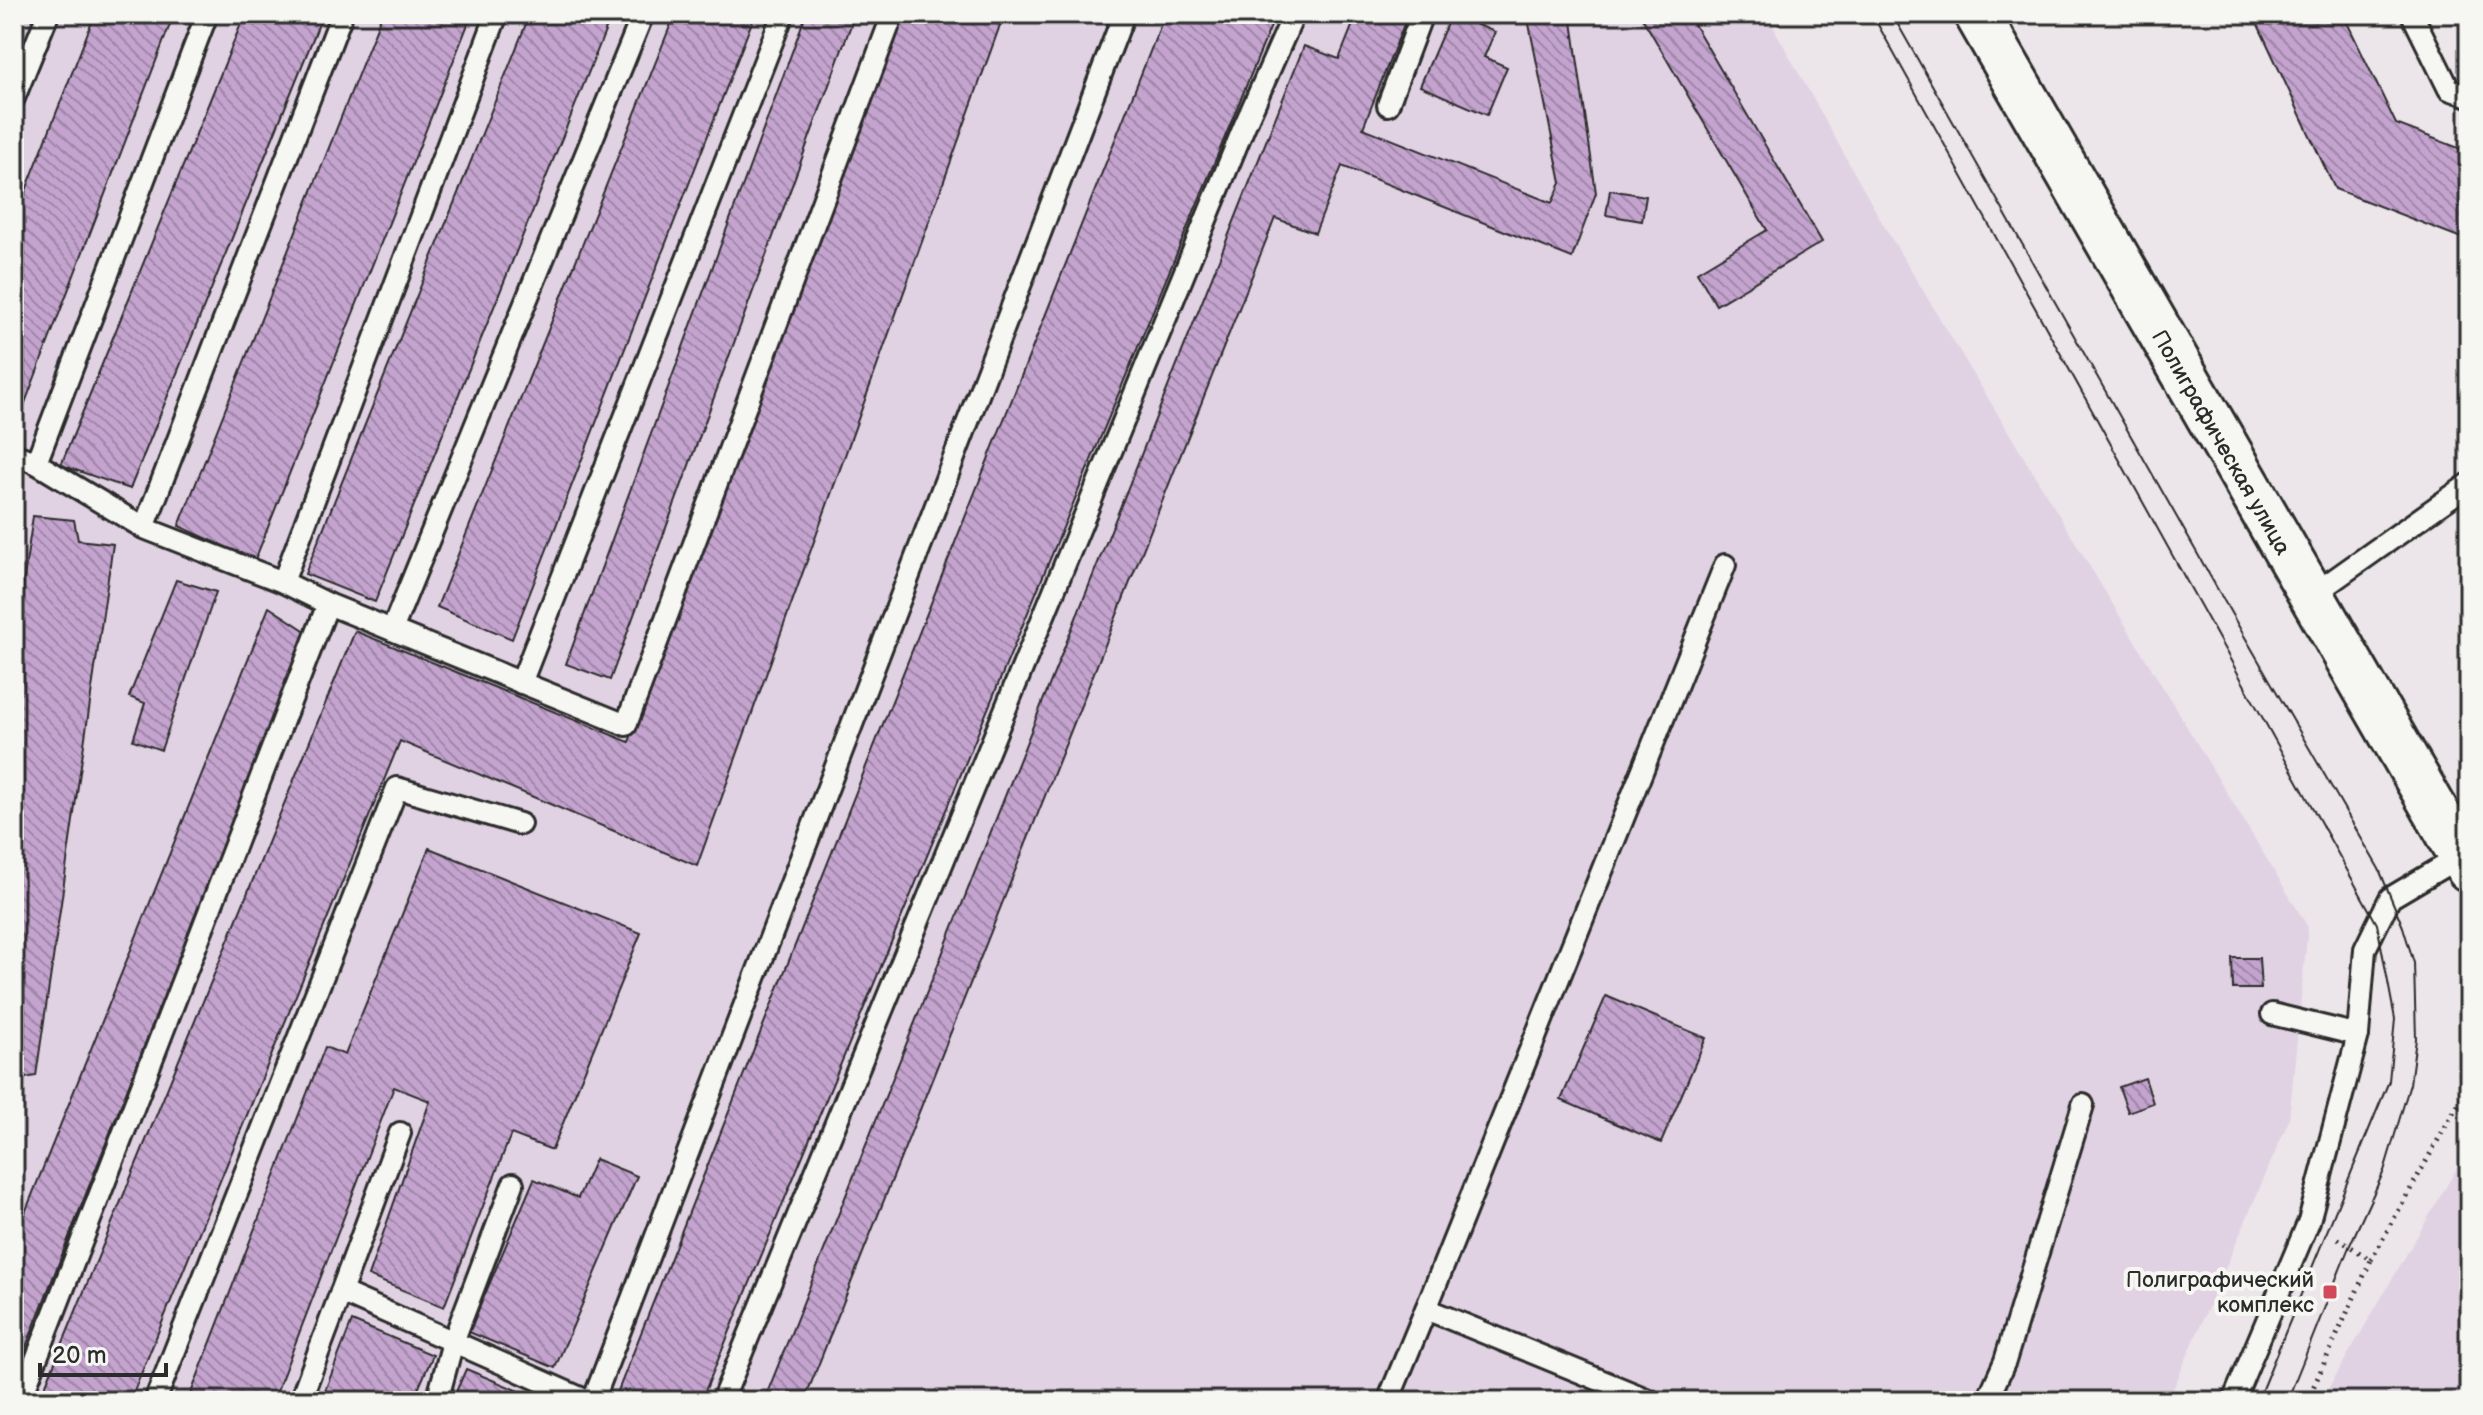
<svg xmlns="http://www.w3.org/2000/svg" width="2483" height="1415" font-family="'Balsamiq Sans',sans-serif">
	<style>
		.built { fill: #e0d2e3 }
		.building { fill: url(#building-back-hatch); stroke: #2b2b2b; stroke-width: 2 }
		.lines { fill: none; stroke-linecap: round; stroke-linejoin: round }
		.lane-casing { stroke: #2b2b2b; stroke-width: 26 }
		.secondary-casing { stroke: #2b2b2b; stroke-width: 50 }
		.path { stroke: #2b2b2b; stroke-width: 5; stroke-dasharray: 2 6; stroke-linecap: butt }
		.lane { stroke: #f6f6f2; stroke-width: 20 }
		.secondary { stroke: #f6f6f2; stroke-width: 44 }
		.tram { stroke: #2b2b2b; stroke-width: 2 }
		.poi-dot { fill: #d1495b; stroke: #f6f6f2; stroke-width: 3 }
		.labels { text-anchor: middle; stroke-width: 8; stroke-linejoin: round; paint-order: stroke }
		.street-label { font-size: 22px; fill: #2b2b2b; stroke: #f6f6f2 }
		.poi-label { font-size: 22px; fill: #2b2b2b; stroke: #f6f6f2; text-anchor: end }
	</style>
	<defs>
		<pattern id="building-back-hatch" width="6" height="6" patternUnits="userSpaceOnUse" patternTransform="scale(2)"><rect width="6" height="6" fill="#c4a4cf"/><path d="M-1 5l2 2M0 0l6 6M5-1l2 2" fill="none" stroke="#9f86a8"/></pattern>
	</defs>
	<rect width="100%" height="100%" fill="#ece6eb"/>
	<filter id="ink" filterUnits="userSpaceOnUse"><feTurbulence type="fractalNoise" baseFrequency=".0125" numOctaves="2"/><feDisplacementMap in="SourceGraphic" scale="16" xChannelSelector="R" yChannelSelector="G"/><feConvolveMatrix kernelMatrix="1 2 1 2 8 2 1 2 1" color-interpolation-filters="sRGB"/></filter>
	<g filter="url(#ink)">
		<!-- built -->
		<g class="built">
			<polygon points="14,14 1766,14 1884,226 2308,927 2289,1120 2168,1401 14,1401"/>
			<polygon points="2469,1156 2469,1401 2321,1401 2461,1161"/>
		</g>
		<!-- building -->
		<g class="building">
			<polygon points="95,14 174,14 15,429 14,221"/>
			<polygon points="245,14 323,14 130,489 61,465"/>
			<polygon points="382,14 472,14 255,560 179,526"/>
			<polygon points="530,14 612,14 375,602 305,574"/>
			<polygon points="675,14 755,14 512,639 437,607"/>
			<polygon points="806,14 855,14 610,680 566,664"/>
			<polygon points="895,14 1004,14 697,866 400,741 130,1401 39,1401 355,631 629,742"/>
			<polygon points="1165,14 1276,14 701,1401 614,1401"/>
			<polygon points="1357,14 1408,14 1363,128 1552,203 1561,183 1527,14 1571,14 1596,193 1572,258 1342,166 1315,233 1275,218 804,1401 764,1401 1304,46 1339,59"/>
			<polygon points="1451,14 1495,32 1484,57 1507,67 1487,115 1420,86"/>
			<polygon points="1640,14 1688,14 1822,242 1716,305 1697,272 1767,230"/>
			<polygon points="2253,14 2343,14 2396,124 2469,152 2469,241 2335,189"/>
			<polygon points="1610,190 1646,196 1642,221 1606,215"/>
			<polygon points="33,516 74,520 78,540 113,544 36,1076 20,1079 22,1106 14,1106 14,645"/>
			<polygon points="176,580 216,592 161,750 133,740 145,703 129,697"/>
			<polygon points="269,607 307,632 14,1377 14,1240"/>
			<polygon points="429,848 641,933 552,1150 511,1134 444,1307 368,1276 430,1101 394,1087 273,1401 188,1401 325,1047 345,1055"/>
			<polygon points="2232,958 2259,958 2261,989 2233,989"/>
			<polygon points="1606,996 1706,1038 1661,1143 1561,1100"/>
			<polygon points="2145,1078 2153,1103 2128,1112 2119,1087"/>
			<polygon points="595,1159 637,1176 555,1368 469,1332 534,1179 578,1198"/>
			<polygon points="352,1321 433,1355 413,1401 321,1401"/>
			<polygon points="466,1369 543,1401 452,1401"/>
		</g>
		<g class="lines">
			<defs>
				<g id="lane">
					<polyline points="2412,14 2449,89 2469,96"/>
					<polyline points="14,98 48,14"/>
					<polyline points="1388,105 1422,14"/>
					<polyline points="14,454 36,463 144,528 283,582"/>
					<polyline points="36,463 207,14"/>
					<polyline points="144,528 342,14"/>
					<polyline points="2311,596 2469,484"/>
					<polyline points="328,604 626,725 893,14"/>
					<polyline points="392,630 643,14"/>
					<polyline points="521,683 783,14"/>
					<polyline points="2272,1014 2358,1035"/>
					<polyline points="341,1292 400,1133"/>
					<polyline points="1426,1309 1725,565"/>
					<polyline points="20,1401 328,604 283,582 497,14"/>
					<polyline points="155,1401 397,788 520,824"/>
					<polyline points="300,1401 341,1292 587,1401"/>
					<polyline points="437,1401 453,1342 513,1184"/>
					<polyline points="593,1401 1124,14"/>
					<polyline points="722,1401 1244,127 1294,14"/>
					<polyline points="1388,1401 1426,1309 1651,1401"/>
					<polyline points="1987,1401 2005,1361 2083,1105"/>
					<polyline points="2233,1401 2309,1221 2358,1035 2365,949 2390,898 2461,856"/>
				</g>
				<polyline id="secondary" points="1977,14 2469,869"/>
			</defs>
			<!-- lane casing -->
			<use href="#lane" class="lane-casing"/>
			<!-- secondary casing -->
			<use href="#secondary" class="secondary-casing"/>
			<!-- path -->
			<g class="path">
				<polyline points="2371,1260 2462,1097 2469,1095"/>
				<polyline points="2307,1401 2371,1260 2337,1238"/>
			</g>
			<!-- lane -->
			<use href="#lane" class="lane"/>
			<!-- secondary -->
			<use href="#secondary" class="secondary"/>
			<!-- tram -->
			<g class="tram">
				<polyline points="1872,14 2377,924 2395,1019 2389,1081 2257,1401"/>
				<polyline points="1892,14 2231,613 2379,869 2403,927 2414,963 2416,1039 2410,1084 2384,1171 2349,1247 2287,1401"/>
			</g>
		</g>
	</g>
	<!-- markers -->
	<rect class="poi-dot" x="2322" y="1284" width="16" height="16" rx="4"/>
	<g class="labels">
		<!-- street labels -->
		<g class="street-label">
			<text transform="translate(2222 442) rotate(60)" y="8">Полиграфическая улица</text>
		</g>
		<!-- poi labels -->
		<g class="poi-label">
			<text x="2314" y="1287">Полиграфический<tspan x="2314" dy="25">комплекс</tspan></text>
		</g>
	</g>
	<!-- margin -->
	<rect width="2483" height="1415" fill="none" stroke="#f6f6f2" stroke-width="48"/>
	<rect x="24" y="24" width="2435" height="1367" fill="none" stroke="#2b2b2b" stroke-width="3" filter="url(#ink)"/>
	<!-- scale -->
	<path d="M40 1363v12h126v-12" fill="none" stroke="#2b2b2b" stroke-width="4"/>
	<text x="52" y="1363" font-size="24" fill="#2b2b2b" stroke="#f6f6f2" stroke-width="6" paint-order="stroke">20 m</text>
</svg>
